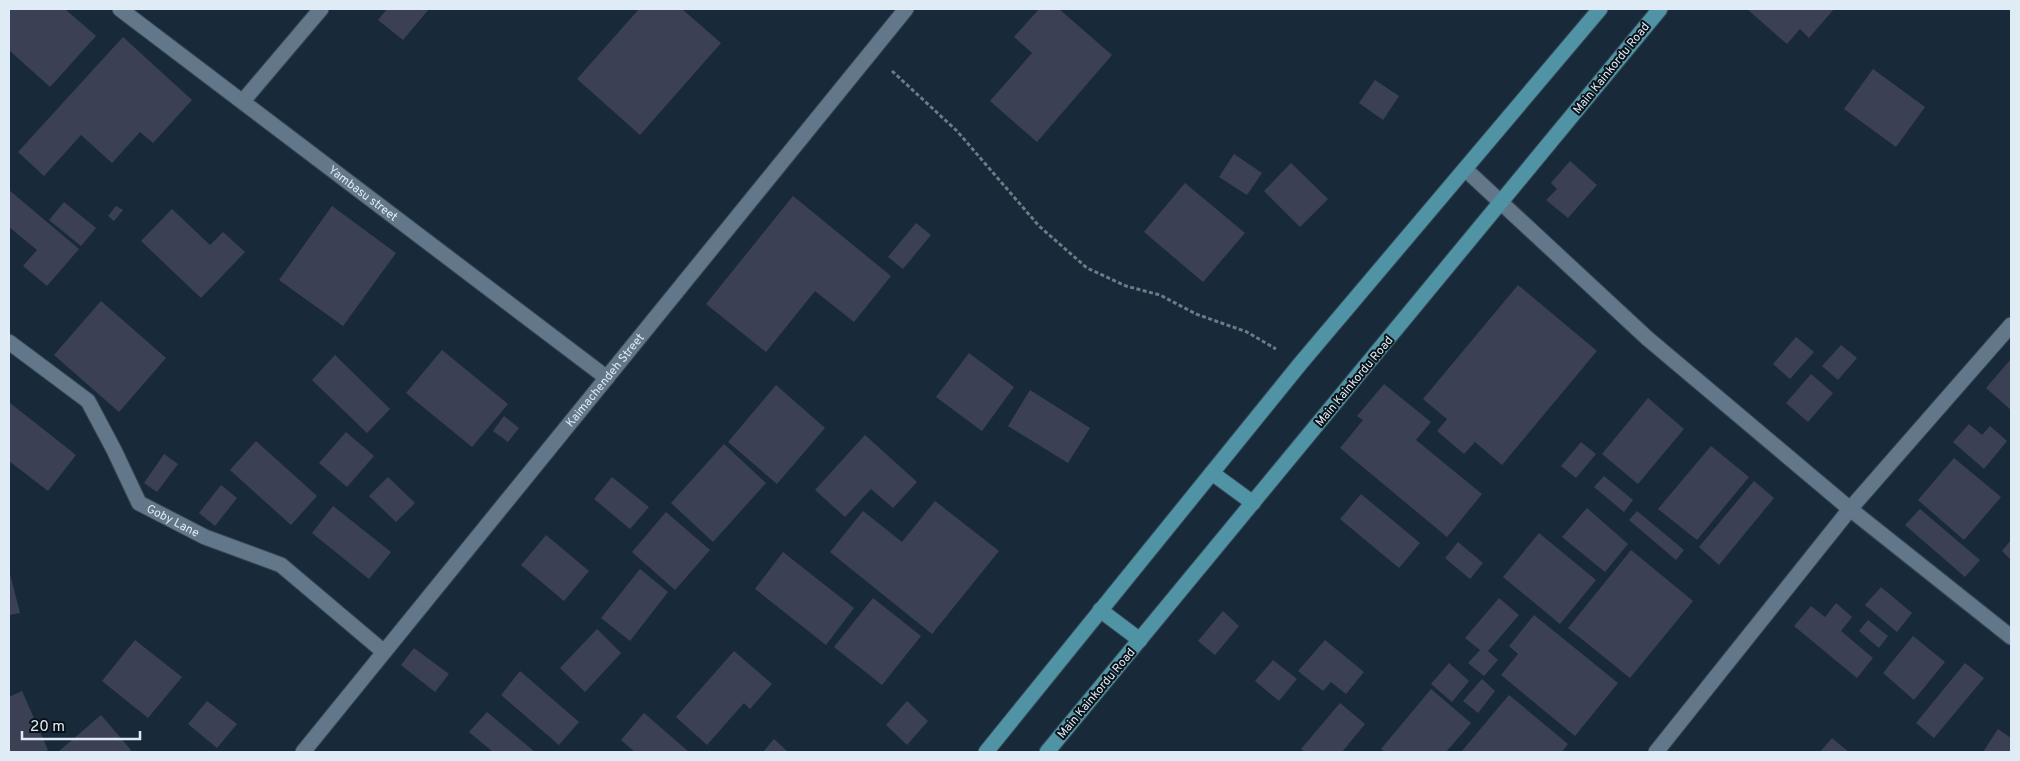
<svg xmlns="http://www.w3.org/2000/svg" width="2020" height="761" font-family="Overpass,sans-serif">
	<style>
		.building { fill: #3c4055 }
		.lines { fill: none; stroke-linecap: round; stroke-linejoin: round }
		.minor-casing { stroke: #374653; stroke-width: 17 }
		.secondary-casing { stroke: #374653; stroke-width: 17 }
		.primary-casing { stroke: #374653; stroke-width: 17 }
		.path { stroke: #6b7b87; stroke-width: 3; stroke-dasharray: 4 2.5; stroke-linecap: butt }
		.minor { stroke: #627789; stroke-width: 15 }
		.secondary { stroke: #627789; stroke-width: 15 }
		.primary { stroke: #4f93a5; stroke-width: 15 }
		.labels { text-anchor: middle; stroke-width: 4; stroke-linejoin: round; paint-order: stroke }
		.street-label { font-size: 12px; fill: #dfebf5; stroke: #0a1219 }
	</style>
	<rect width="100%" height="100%" fill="#182a39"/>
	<!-- building -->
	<g class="building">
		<polygon points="9,9 65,9 96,36 50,87 9,50"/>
		<polygon points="387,9 429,9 403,40 378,20"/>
		<polygon points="639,9 682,9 721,43 640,135 577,79"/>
		<polygon points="1039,9 1059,9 1112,55 1037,142 990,101 1032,53 1014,37"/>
		<polygon points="1747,9 1834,9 1809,38 1800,29 1787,44"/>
		<polygon points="123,37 192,100 153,143 140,132 112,163 81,135 44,176 18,152"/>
		<polygon points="1873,69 1925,107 1896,147 1844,109"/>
		<polygon points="1375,80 1399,96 1383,120 1359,103"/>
		<polygon points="1234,154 1262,173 1247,195 1219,177"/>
		<polygon points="1570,161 1597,185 1568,218 1546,200 1557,189 1551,183"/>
		<polygon points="1291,163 1328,199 1300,227 1264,191"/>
		<polygon points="1185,183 1245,233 1203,282 1144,232"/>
		<polygon points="9,190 79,249 47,286 23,266 37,250 9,227"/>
		<polygon points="793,196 891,276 854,322 815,291 766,352 706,304"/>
		<polygon points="64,202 96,228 81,246 49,220"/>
		<polygon points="116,206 123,210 114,221 108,216"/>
		<polygon points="332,206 396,253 343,326 279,280"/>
		<polygon points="172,209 210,245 223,232 245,252 201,298 141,241"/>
		<polygon points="916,223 931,235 903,269 888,257"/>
		<polygon points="1518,285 1597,351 1502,465 1475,442 1464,454 1437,431 1447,419 1423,399"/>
		<polygon points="101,301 166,358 119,412 54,355"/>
		<polygon points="1796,337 1814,352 1790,379 1773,364"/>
		<polygon points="1841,345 1857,358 1838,380 1822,366"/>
		<polygon points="442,350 508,404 472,447 406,393"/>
		<polygon points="969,353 1014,387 982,431 936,397"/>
		<polygon points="335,355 390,409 367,433 312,380"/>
		<polygon points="2011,359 2011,410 1986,388"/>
		<polygon points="1811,374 1833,393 1808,422 1786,403"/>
		<polygon points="1384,384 1431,422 1416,440 1482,494 1447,537 1340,448 1363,420 1357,416"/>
		<polygon points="776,385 825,428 777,484 728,442"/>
		<polygon points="1030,390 1090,428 1068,463 1008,426"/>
		<polygon points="1648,398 1684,429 1638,484 1602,454"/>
		<polygon points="10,403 76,455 48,491 9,461"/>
		<polygon points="504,416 519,428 508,442 493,431"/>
		<polygon points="1969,424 1982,435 1990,426 2007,441 1984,469 1953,442"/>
		<polygon points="346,432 374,456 347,487 319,463"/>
		<polygon points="865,435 917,482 893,508 871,489 845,517 815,490"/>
		<polygon points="256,441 317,496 291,525 230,470"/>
		<polygon points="1581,442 1596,454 1576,478 1561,466"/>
		<polygon points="724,444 766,483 713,542 671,503"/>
		<polygon points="1711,446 1749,477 1697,540 1658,509"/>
		<polygon points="164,454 178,464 157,492 144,483"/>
		<polygon points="1954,458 2001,497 1964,540 1918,500"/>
		<polygon points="1604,476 1633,500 1624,512 1594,487"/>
		<polygon points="388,477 415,503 396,522 369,496"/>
		<polygon points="612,477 649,507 630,529 594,499"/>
		<polygon points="1754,481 1774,498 1719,565 1699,547"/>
		<polygon points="221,485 237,498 215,526 199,513"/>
		<polygon points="1361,494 1420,543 1399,568 1340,519"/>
		<polygon points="935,501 999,551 932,634 830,552 863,511 902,542"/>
		<polygon points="333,506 391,552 369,579 312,533"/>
		<polygon points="1587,508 1628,544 1605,572 1562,537"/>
		<polygon points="1920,509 1980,560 1965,577 1905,525"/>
		<polygon points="1637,511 1684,550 1676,560 1629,520"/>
		<polygon points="666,512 710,550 675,590 632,552"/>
		<polygon points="1539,533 1596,580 1560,624 1503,577"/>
		<polygon points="546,535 589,571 564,601 521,565"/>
		<polygon points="2011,540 2011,560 2002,551"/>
		<polygon points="1458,542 1483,563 1470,579 1445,558"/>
		<polygon points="1631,550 1693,601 1630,678 1568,628"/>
		<polygon points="783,552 854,608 826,645 755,589"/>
		<polygon points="640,569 668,592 630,641 601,618"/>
		<polygon points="9,570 20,613 9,615"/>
		<polygon points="1881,587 1912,613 1897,632 1865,605"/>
		<polygon points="873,598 921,636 882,685 834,647"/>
		<polygon points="1499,598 1519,615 1488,651 1498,660 1484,676 1468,663 1480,650 1465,638"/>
		<polygon points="1836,603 1852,617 1841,631 1873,658 1857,678 1794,626 1811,606 1825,617"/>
		<polygon points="1223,611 1239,626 1215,655 1198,641"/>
		<polygon points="1534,615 1618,683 1575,736 1501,675 1518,654 1509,646"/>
		<polygon points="1868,620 1888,636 1879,648 1859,631"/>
		<polygon points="597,629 621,653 585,692 560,668"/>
		<polygon points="1913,636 1945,662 1914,700 1883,673"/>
		<polygon points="135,640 182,677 148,718 102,681"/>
		<polygon points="1325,640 1364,672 1346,694 1331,682 1323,691 1298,671"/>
		<polygon points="414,648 449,674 435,692 401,665"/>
		<polygon points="734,651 772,684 750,709 744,703 707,745 676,717"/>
		<polygon points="1273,660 1297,679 1279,701 1255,681"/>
		<polygon points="1449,663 1469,681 1452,702 1431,684"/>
		<polygon points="1965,663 1984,678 1934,738 1916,723"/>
		<polygon points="520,671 579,722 559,745 501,695"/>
		<polygon points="1482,679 1495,691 1478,713 1463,701"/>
		<polygon points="1431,689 1471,723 1446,752 1385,752 1381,749"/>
		<polygon points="22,691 48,750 43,752 9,752 9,697"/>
		<polygon points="1509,695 1568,744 1562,752 1461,752"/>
		<polygon points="207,701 237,724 217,748 188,724"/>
		<polygon points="907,701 928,721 907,745 886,725"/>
		<polygon points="1340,703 1365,724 1342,752 1305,752 1301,749"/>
		<polygon points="487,712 535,752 493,752 469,732"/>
		<polygon points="644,713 689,752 635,752 621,740"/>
		<polygon points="101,715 131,750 129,752 58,752"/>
		<polygon points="1998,729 2011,738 2011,752 1983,752"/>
		<polygon points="1832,738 1839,744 1849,752 1820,752"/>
		<polygon points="774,739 788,752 763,752"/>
	</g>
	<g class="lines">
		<defs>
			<g id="minor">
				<path id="s1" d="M120,9L607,378"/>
				<polyline points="243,101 321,9"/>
				<path id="s2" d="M9,342L88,401L114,450L139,503L205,537L281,565L384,652"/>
				<path id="s3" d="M303,752L906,9"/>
				<polyline points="1656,752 1850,509 2011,325"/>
			</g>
			<polyline id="secondary" points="1465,169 1647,338 1850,509 2011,637"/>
			<g id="primary">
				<polyline points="1212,473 1253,503"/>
				<polyline points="1100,610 1140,640"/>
				<polyline points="986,752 1300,364 1600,9"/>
				<polyline points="1047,752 1660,9"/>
			</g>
		</defs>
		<!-- minor casing -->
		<use href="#minor" class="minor-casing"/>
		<!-- secondary casing -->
		<use href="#secondary" class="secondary-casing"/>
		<!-- primary casing -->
		<use href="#primary" class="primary-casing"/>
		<!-- path -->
		<polyline class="path" points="892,71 957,131 1039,226 1087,268 1126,286 1160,295 1196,314 1247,332 1276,349"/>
		<!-- minor -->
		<use href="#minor" class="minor"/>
		<!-- secondary -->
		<use href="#secondary" class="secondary"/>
		<!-- primary -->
		<use href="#primary" class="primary"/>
	</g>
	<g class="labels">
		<!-- street labels -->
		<g class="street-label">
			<text transform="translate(1611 68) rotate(-51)" y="4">Main Kainkordu Road</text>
			<text dy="4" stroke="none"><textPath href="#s1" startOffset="305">Yambasu street</textPath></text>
			<text dy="4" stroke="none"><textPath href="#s3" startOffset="479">Kaimachendeh Street</textPath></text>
			<text transform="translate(1354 381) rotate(-50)" y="4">Main Kainkordu Road</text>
			<text dy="4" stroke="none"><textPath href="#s2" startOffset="251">Goby Lane</textPath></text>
			<text transform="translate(1096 693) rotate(-50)" y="4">Main Kainkordu Road</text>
		</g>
	</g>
	<!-- border -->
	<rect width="2020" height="761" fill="none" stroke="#dfebf5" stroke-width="20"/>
	<!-- scale -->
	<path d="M22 731v8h118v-8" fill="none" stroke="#dfebf5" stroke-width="2.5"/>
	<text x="30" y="731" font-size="15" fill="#dfebf5" stroke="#0a1219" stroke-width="4" paint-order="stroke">20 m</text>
</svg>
